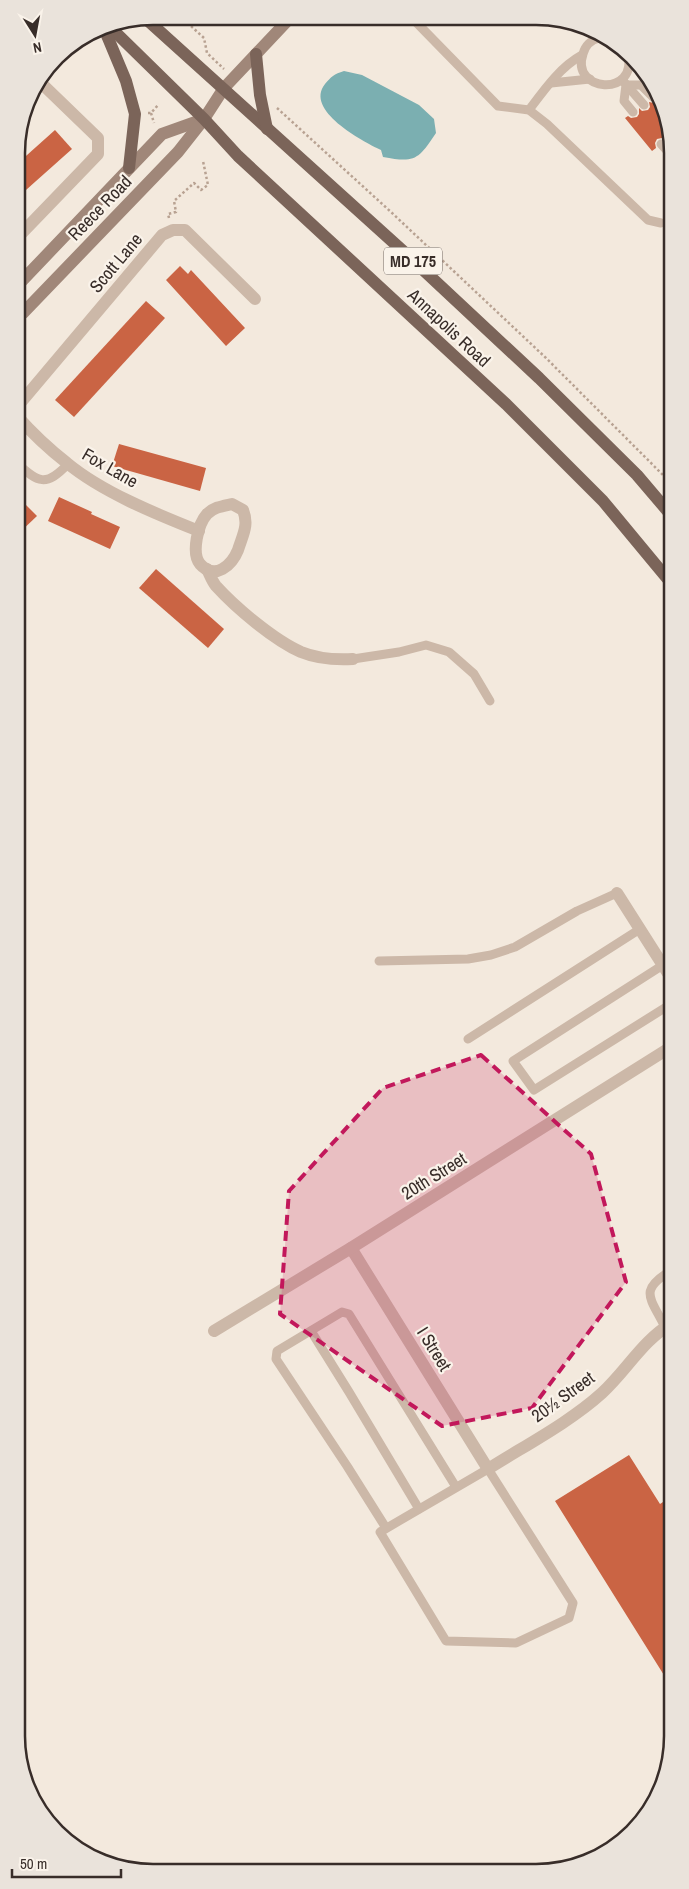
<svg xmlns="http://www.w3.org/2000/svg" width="689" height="1889" font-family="'Archivo Narrow',sans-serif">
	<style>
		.water { fill: #7bafb1 }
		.building { fill: #ca6444 }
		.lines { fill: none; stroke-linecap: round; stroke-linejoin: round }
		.path { stroke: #b8a292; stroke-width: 2.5; stroke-dasharray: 2.5 2.5; stroke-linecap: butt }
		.lane { stroke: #ccb8a8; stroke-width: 9 }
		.street { stroke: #ccb8a8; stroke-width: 12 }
		.secondary { stroke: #a08779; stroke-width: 12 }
		.primary { stroke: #7b6459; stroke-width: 12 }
		.marked { fill: #c2185b; fill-opacity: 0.2; stroke: #c2185b; stroke-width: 4; stroke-dasharray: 10 6; stroke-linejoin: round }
		.labels { text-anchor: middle; stroke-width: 4.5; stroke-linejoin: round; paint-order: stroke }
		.shield { fill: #faf3ea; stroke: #726863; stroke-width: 1 }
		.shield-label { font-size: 16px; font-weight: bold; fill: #382d29 }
		.street-label { font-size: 18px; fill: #382d29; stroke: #faf3ea }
		.rim { fill: none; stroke: #382d29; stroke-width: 2.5 }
	</style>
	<rect width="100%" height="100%" fill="#f3e9dd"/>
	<!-- water -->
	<path class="water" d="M344,71L362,75L419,105L434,119L436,133C418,160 415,163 383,157L381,150C362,141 304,110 325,84C331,77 334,74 344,71Z"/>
	<!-- building -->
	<g class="building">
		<polygon points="649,102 654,103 657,102 670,126 670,137 666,140 662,138 657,139 655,143 656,148 652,151 625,118 628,116 631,118 637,117 639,114 639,108 642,111 648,110 650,107"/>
		<polygon points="55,130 72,149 17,198 17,164"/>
		<polygon points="180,266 188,274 191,270 245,328 226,346 166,280"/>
		<polygon points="146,301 165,318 74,417 55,400"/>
		<polygon points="119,444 206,468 200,491 112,466"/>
		<polygon points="59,497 92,512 91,514 120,527 110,549 48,521"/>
		<polygon points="26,505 37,516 17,535 17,513"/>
		<polygon points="156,569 224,629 208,648 139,588"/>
		<polygon points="629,1455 660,1504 672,1496 672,1688 555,1501"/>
	</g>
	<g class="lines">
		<!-- path -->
		<g class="path">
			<polyline points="180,16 204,38 207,53 224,69"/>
			<polyline points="277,108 391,212 546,358 671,483"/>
			<polyline points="148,113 151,113 159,104"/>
			<polyline points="151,113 154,123"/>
			<polyline points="169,218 168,214 176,212 174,201 194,183 201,190 208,185 203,161"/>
		</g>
		<!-- lane -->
		<g class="lane">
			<polyline points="412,18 498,106 529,110 547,124 648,220 661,223"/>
			<path d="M599,38C591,40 585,46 583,54C570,92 638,98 628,54"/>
			<polyline points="624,82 644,105"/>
			<polyline points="551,83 590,79"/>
			<path d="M529,110C544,90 560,67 582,55"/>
			<polyline points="633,112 624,101 626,85 641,85 653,97"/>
			<polyline points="661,144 670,154"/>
			<path d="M17,463C38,483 46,487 68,464"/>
			<polyline points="353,659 399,652 426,645 449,652 474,674 490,701"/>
			<polyline points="379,961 468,959 491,955 515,947 577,911 617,893"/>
			<polyline points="663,965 513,1061 534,1090 671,1004"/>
			<polyline points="468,1039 640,929"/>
			<path d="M665,1327C650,1297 638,1290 672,1270"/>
			<polyline points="311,1331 349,1392 419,1509"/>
			<polygon points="488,1469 573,1603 569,1618 516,1643 446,1641 380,1532"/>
			<polyline points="386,1528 347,1466 276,1359 277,1351 342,1312 349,1314 456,1487"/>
		</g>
		<!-- street -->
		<g class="street">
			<polyline points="18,237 98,154 98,138 39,81"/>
			<polyline points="17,407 162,235 173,230 185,230 255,299"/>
			<path d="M17,416C32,433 49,449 67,463C102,492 156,514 199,531"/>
			<path d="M232,504L243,510C249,525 243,534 238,550C232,565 215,581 200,564C191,553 198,524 207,514C214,507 223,506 232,504Z"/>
			<path d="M207,569C210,575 212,581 216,586C236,608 274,640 301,652C318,659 335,660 353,659"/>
			<polyline points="617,893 671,978"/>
			<path d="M351,1248L488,1469C526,1445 570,1422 602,1393C627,1370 642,1341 672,1323"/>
			<polyline points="214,1331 351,1248 671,1047"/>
		</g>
		<!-- secondary -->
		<g class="secondary">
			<polyline points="17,286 162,134 204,119"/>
			<polyline points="17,317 23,313 178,152 204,119 224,88 291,17"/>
		</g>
		<!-- primary -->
		<g class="primary">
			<polyline points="145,18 403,251 539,378 637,475 671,515"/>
			<polyline points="108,25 204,119 238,156 506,404 603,501 671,583"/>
			<polyline points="103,26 126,81 135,114 129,168"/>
			<polyline points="256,54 260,95 267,129"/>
		</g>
	</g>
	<!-- marked area -->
	<path class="marked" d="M481,1055L591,1154L626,1282L532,1408L442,1426L280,1314L289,1191L383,1088Z"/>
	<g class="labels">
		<!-- shield labels -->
		<rect class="shield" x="384" y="247.5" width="58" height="27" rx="4"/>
		<g class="shield-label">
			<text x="413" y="267">MD 175</text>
		</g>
		<!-- street labels -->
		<g class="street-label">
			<text transform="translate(100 208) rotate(-46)" y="6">Reece Road</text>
			<text transform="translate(116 263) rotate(-50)" y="6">Scott Lane</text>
			<text transform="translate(449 328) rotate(43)" y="6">Annapolis Road</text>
			<text transform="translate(110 468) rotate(30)" y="6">Fox Lane</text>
			<text transform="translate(434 1176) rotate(-32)" y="6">20th Street</text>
			<text transform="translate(434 1349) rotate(58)" y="6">I Street</text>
			<text transform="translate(563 1397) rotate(-36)" y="6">20½ Street</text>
		</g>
	</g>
	<!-- crop -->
	<path d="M0 0H689V1889H0ZM153 25H536A128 128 0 0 1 664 153V1736A128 128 0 0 1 536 1864H153A128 128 0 0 1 25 1736V153A128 128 0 0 1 153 25Z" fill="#eae3db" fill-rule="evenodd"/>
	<path class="rim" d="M153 25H536A128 128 0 0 1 664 153V1736A128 128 0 0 1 536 1864H153A128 128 0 0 1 25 1736V153A128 128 0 0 1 153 25Z"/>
	<!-- north arrow -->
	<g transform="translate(35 35) rotate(169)" stroke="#faf3ea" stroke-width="4" paint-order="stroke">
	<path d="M0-4L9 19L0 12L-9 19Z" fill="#382d29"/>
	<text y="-8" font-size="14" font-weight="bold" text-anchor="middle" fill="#382d29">N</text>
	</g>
	<!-- scale -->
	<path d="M12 1869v8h109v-8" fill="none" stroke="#382d29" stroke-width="2.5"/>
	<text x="20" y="1869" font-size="15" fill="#382d29" stroke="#faf3ea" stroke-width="4" paint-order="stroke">50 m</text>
</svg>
